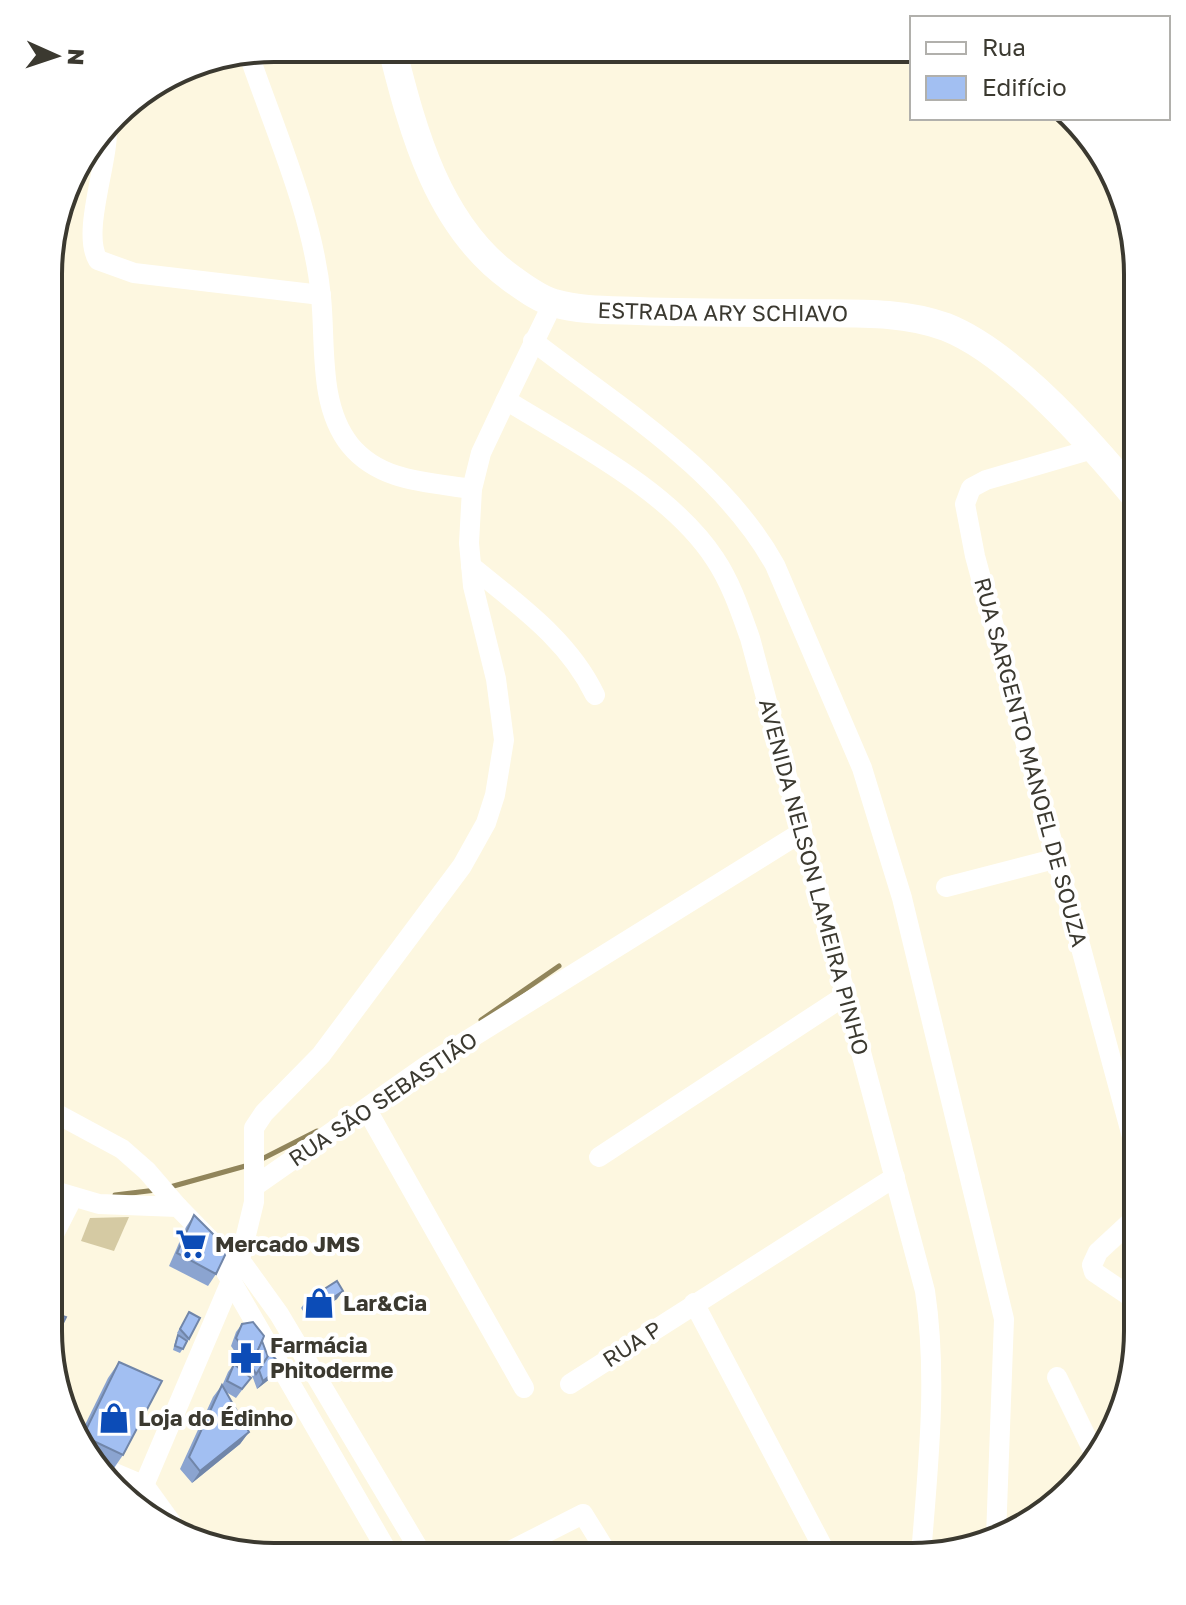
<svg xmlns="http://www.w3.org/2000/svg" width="1186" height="1605" font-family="'Golos Text',sans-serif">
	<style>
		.green { fill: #d5caa3 }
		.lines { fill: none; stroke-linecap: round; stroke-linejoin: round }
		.stream { stroke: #91855b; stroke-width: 5 }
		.minor { stroke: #fff; stroke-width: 20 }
		.secondary { stroke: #fff; stroke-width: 28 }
		.wall { fill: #8ba4d0 }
		.shaded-wall { fill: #7186a9 }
		.building { fill: #a2bff2; stroke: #7186a9; stroke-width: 2 }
		.labels { text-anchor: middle; stroke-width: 8; stroke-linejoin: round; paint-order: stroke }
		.street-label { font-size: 22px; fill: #3b3930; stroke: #fff }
		.poi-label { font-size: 22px; font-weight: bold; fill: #3b3930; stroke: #fff; text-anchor: start }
		.rim { fill: none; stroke: #3b3930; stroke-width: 4 }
	</style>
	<rect width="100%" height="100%" fill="#fdf7e0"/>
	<!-- green -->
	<polygon class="green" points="129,1217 114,1251 81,1241 90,1218"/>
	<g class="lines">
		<!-- stream -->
		<g class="stream">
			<polyline points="481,1020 559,966"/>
			<polyline points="258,1161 317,1131"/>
			<polyline points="170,1187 249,1165"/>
			<polyline points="115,1195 156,1190"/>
		</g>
		<!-- minor -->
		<g class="minor">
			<path d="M107,126C109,162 81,232 98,260L134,273L321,295"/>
			<path d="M533,341C619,408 721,468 775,565L862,768L902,898L1004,1319L996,1537"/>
			<polyline points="506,400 553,303"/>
			<polyline points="1093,449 986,480 971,488 965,504 975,556 1138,1159"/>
			<path d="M472,489L481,453L506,400C574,442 671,491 715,559C731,583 740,610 750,638L925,1291C938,1378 928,1467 921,1555"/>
			<path d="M471,566C517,604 568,639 595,695"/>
			<polyline points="946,887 1058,858"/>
			<polyline points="48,1109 122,1149 147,1171 178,1207"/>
			<polyline points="367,1110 524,1388"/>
			<polyline points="599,1157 846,995"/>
			<polyline points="255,1186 429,1064 802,832"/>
			<polyline points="48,1189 99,1204 178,1207 219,1249 240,1260 279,1314 423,1556"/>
			<polyline points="48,1246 72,1199"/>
			<polyline points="226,1272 390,1556"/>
			<polyline points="1137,1301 1094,1272 1092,1265 1098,1252 1138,1215"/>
			<polyline points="694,1303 828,1557"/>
			<polyline points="1057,1377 1097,1459"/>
			<polyline points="570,1384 895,1177"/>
			<polyline points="105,1469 145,1486 176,1529"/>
			<path d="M136,1504L240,1260L254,1202V1128L264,1113L321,1055L462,866L486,823L495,795L504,740L496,679L473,586L469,543L472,489C428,482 380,482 350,445C318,405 326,344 321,297C313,214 275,131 248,52"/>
			<polyline points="500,1556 583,1514 609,1556"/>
		</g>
		<!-- secondary -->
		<path class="secondary" id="s1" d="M392,48C413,132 438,226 512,279C525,288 539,299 554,303C581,311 611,310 638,311C693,313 747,313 802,313C849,314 900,310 946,327C1012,353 1093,445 1138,500"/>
	</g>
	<!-- wall -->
	<g class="wall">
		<polygon points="194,1215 216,1274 208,1286 169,1266 186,1227"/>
		<polygon points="337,1299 308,1318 301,1308 307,1300"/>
		<polygon points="189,1312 189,1339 180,1353 173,1350 176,1339 178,1335 180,1336 177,1333"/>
		<polygon points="242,1324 262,1341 268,1357 282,1366 276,1374 257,1389 253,1378 231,1346 236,1332"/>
		<polygon points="119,1362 123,1455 112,1471 102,1466 78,1439 108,1378"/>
		<polygon points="234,1364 251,1378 236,1398 226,1392 249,1432 240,1444 192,1483 180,1469 213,1397 222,1385 222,1386 228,1372"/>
	</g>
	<!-- shaded-wall -->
	<g class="shaded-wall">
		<polygon points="343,1291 337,1299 308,1318 314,1310"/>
		<polygon points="48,1325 60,1329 57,1333 48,1330"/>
		<polygon points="282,1366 276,1374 257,1389 263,1381"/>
		<polygon points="249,1432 240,1444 192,1483 200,1471"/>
	</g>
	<!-- building -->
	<g class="building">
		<polygon points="48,1195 60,1200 48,1225"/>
		<polygon points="194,1215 228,1249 216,1274 177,1253"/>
		<polygon points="337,1281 343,1291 314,1310 307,1300"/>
		<polygon points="48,1311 66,1317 60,1329 48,1325"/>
		<polygon points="189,1312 200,1318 189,1339 180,1329"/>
		<polygon points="253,1322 264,1336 254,1361 236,1338 242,1324"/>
		<polygon points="178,1335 187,1341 183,1349 175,1346"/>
		<polygon points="262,1341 268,1357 256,1374 251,1365"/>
		<polygon points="270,1353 282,1366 263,1381 259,1370"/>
		<polygon points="119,1362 162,1381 123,1455 83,1436"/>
		<polygon points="234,1364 251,1378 242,1389 227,1381"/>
		<polygon points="222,1385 249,1432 200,1471 189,1457"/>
	</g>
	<!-- icons -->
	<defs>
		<symbol id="supermarket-bare" viewBox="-9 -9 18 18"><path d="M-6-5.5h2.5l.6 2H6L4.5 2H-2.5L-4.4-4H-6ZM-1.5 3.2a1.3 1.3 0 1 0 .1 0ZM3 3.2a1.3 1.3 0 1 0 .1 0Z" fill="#0c4cb7" stroke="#fff" stroke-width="2.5" paint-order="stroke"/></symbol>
		<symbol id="shop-bare" viewBox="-9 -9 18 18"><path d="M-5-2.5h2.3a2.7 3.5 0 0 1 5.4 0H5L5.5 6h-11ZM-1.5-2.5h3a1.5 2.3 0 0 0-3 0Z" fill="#0c4cb7" stroke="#fff" stroke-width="2.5" paint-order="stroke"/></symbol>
		<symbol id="pharmacy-bare" viewBox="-9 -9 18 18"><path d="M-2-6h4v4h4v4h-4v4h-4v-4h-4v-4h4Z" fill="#0c4cb7" stroke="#fff" stroke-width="2.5" paint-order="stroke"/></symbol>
	</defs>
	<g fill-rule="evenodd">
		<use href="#supermarket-bare" x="169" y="1222" width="44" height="44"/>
		<use href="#shop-bare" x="297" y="1281" width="44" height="44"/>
		<use href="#pharmacy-bare" x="224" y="1336" width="44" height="44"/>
		<use href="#shop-bare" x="92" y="1396" width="44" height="44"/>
	</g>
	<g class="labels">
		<!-- street labels -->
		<g class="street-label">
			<text dy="8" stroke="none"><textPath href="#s1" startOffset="484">ESTRADA ARY SCHIAVO</textPath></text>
			<text transform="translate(1031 762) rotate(75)" y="8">RUA SARGENTO MANOEL DE SOUZA</text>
			<text transform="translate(814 877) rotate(75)" y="8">AVENIDA NELSON LAMEIRA PINHO</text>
			<text transform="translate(383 1099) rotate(-34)" y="8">RUA SÃO SEBASTIÃO</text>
			<text transform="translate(632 1344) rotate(-33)" y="8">RUA P</text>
		</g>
		<!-- poi labels -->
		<g class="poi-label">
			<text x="215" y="1252">Mercado JMS</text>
			<text x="343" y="1311">Lar&amp;Cia</text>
			<text x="270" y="1353">Farmácia<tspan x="270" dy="25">Phitoderme</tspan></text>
			<text x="138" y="1426">Loja do Édinho</text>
		</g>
	</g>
	<!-- crop -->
	<path d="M0 0H1186V1605H0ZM274 62H912A212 212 0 0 1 1124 274V1331A212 212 0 0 1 912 1543H274A212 212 0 0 1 62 1331V274A212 212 0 0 1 274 62Z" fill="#fff" fill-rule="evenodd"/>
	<path class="rim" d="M274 62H912A212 212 0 0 1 1124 274V1331A212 212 0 0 1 912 1543H274A212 212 0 0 1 62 1331V274A212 212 0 0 1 274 62Z"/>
	<!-- legend -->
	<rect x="910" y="16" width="260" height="104" fill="#ffffff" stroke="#b1b0ac" stroke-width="2"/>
	<rect x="926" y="42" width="40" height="12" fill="#ffffff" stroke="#b1b0ac" stroke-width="2"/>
	<text x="982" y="56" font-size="24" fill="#3b3930">Rua</text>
	<rect x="926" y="76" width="40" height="24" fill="#a2bff2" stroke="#b1b0ac" stroke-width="2"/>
	<text x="982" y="96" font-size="24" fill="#3b3930">Edifício</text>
	<!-- north arrow -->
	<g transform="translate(56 56) rotate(93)" stroke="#ffffff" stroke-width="6" paint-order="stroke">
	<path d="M0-6L14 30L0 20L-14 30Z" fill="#3b3930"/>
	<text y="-12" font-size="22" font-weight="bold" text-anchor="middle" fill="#3b3930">N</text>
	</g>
</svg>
